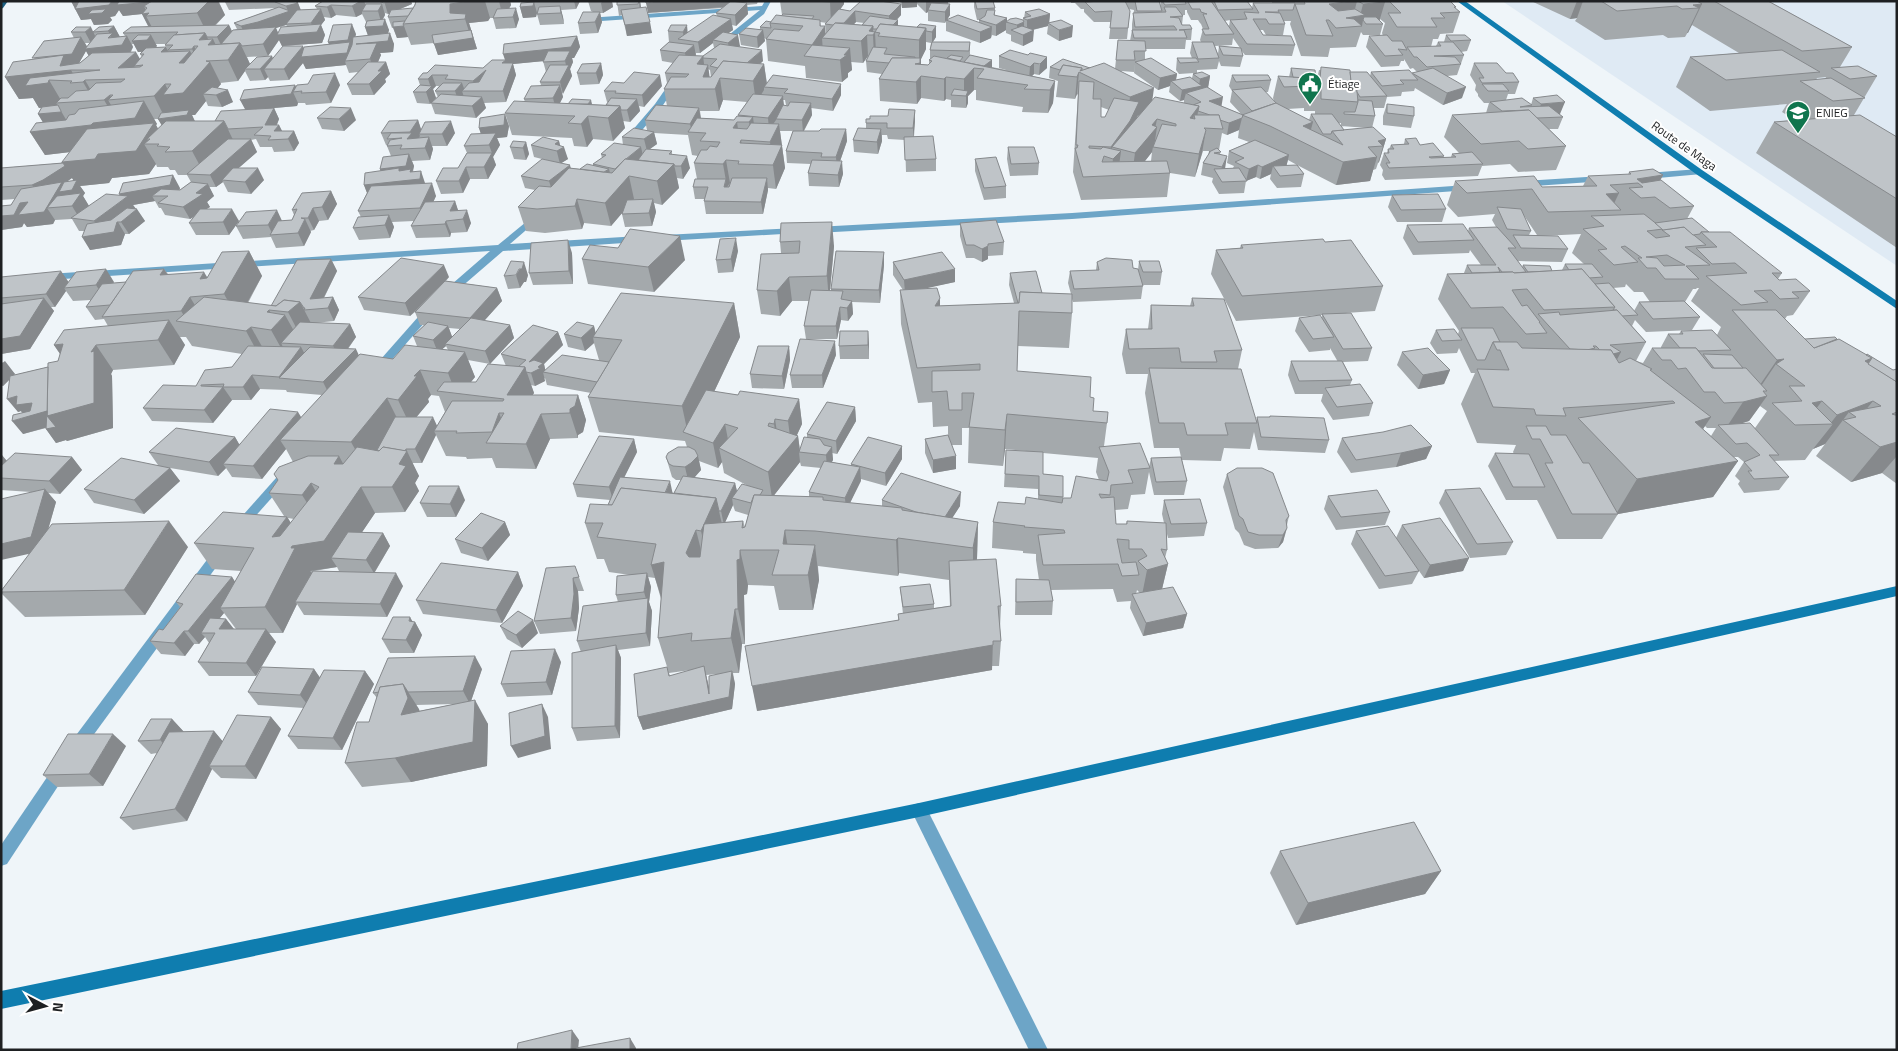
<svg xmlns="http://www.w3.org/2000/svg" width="1898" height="1051" font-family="'Titillium Web',sans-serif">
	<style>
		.built { fill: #dfeaf4 }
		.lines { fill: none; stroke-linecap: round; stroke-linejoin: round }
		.minor { fill: #6da5c7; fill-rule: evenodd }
		.secondary { fill: #0f7daf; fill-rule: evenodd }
		.primary { fill: #195e81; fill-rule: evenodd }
		.wall { fill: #a4a9ac; fill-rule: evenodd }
		.shaded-wall { fill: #86898c; fill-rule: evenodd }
		.building { fill: #bfc4c8; stroke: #86898c; fill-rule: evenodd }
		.labels { text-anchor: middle; stroke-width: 4; stroke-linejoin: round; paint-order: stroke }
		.far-poi-label { font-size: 12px; fill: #1e2022; stroke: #fff; text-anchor: start }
		.far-street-label { font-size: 12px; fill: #1e2022; stroke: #fff }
	</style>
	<rect width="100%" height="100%" fill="#eff5f9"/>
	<!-- built -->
	<polygon class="built" points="1502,1 1897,1 1897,266"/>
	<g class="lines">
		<!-- minor -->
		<g class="minor">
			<polygon points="765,1 771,1 764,14 723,46 720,46 720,42 760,10 587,22 584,20 587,18 762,6"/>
			<polygon points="671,81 678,83 661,108 631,143 625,143 625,139 655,104"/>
			<polygon points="1699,169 1703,172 1702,174 1647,179 1643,176 1647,173"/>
			<polygon points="1602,176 1605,177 1605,181 1522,187 1518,184 1522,181"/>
			<polygon points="1467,185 1471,188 1470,190 1072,219 816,233 811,230 816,227 1072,213"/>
			<polygon points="537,213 542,216 540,218 510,244 639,236 644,239 639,242 503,251 452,295 444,295 444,291 490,251 48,280 43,277 48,274 498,245"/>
			<polygon points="796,228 801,231 799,233 664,241 659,238 664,235"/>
			<polygon points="430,307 435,310 434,312 381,372 373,372 372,370 373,368 426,308"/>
			<polygon points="280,477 286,481 284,484 244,529 236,529 234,526 236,523 276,478"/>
			<polygon points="220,547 225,549 226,552 225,555 81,752 76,753 71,752 69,747 71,742 215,549"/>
			<polygon points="61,762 66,764 69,769 66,774 7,864 1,866 1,845 56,764"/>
			<polygon points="919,803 925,805 1048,1050 1029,1050 911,810 913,805"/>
		</g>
		<!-- secondary -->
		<g class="secondary">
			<polygon points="1457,1 1465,1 1702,170 1897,301 1897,309 1696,174"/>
			<polygon points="1897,586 1897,596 919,817 1,1009 1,991 919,803"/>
		</g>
		<!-- primary -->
		<polygon class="primary" points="8,1 3,8 1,9 2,1"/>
	</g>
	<!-- wall -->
	<g class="wall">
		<path d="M71,1H295L298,3L301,10L317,9L315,6L323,1H411L412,4L398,10L413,8L416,1H510L511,5L509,9L519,19L516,28L496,29L493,18H490L488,21L469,23L477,49L438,55L434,43L411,45L408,37L397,38L393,28H392L388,17L390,13L388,14L385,13V15L383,19L389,30L388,33L394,44L393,52L380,53L381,55L378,62H386L390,74L385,79L386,82L374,95H352L347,84L358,72L349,73L346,65L306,69L303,63L289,80L270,81L268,77L265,80L250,81L245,71L238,81L220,83L221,84L217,88L233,102L222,107L208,106L206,101L195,115H192L195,121H215L245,110L295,85L296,87L340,85L331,103L306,105L305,103H298L297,106L274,108L279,119L277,125H279L282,131H294L299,143L294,151L274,152L272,147H260L256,139L251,140L257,152L238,168L264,180L251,194L228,192L223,182L216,187H209L214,196L207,202L210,207L206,209L239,221L229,235H196L189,223L194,217L190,219L165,215L161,208H159L155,201L133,205L145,221L129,234H125L121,245L90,250L84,231H79L72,219L55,220L53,224L27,227L24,223L22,227L1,230V206L11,205L15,199L1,200V168L63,163L70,152L45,155L30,132L43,122L38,114L41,108H39L33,98L19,99L5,77L33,59L74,38L71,32H93L114,26L120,37L125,36L123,33L148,26L142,14L123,16L119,10L115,16L110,17L112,20L108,24L94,25L91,19L81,20ZM219,2H225L229,10L276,8L234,23L237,29L232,31L229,25H216L225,15ZM362,14L366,22L365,27L368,36L355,37L356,34L328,42L329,44L304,48L273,59L250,64L247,57L268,56L279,40L282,46L322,43L325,35L321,25L325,20L324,17L331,18L336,15L356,17ZM286,25L287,26L278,33L276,28ZM85,43H90L87,47ZM132,44H134L138,52H142L140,54L142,57L140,59L131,52L133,47ZM155,44H166L165,45L168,52L166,47H156L157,46ZM86,51L89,56L79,63ZM154,119H158L162,125L158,129L156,125L157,124ZM156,164L157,167H168L170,170H175L178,175H187L191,182L180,190H179L180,188L120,195L89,206L83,196L85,193L80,186L109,183L112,178L149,174ZM72,178L74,181H68Z"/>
		<polygon points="532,1 580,1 576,9 561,10 563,17 564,24 540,25 537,14 538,12 537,12 536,17 523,18 520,7 532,2"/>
		<polygon points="588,1 640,1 641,8 652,33 627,36 622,15 619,16 617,2 612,2 613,7 603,13 600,13 602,22 598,33 580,34 578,23 593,12 591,11"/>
		<path d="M740,1H758L757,4L747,5L748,14L736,26L732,25L733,30L728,33L740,46H739L763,61L760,64H764L767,83L841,95L833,111L811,108L812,115L804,131H819L846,129L847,141L840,161L843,174L839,187L809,186L808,173L811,164L787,163L786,151L793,131H780L785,168L776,189L768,188V190L763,214H706L704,201V199H695L693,187L697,179L694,163L698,156L692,155L688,135L654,133L657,144L650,149L672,151V155L690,168L683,179L677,178L679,188L662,205L654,203L656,212L652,226L625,227L622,214L623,212L611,226L584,223L582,229L545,233L526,231L518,207L535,190L525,188L521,176L550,161L534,157L531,145L559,141L560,146L568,159L561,163L571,168L580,169L593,166V164L602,158L601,154L623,145L622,137L647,130L645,120L667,106L664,89L667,83L665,73L673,63L662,61L660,50L669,42L668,31L688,32L717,16L716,13L723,8L648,13L737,2H740ZM713,43L714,48L703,56H696V53H700ZM708,69L710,70L711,77H709ZM723,100L747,102L738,115V116L734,120L701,118L700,111H719ZM783,100H785L786,105L788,106L784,105Z"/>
		<path d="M780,1H844V4L840,9L850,11L901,4V15L897,20H898V26L917,27L936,26V37L933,42H970V55L992,60V67L1006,70L999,68V56L1010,50L1047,68L1039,75L1034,74L1032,76L1055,81L1053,103L1048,113L1022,112L1023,107L976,100V90H974L968,96V103L966,108L951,107V100L946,99L944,101L921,98L917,104L880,101L879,79L882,74L867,72L866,61L868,56L863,63L851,62L852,70L848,73V77L842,82L806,78L805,66L768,61L766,39L764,38L765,41L758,48L741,45L739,34L760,29V27L781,16L782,15ZM820,22L827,23L825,24L826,34L821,26ZM856,22L864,23L862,25L854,24ZM926,42L931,43L930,50V59L929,60V64L928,65L921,64V59L926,49Z"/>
		<polygon points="900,1 948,1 950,15 947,19 979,23 979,20 980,20 977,20 974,7 974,1 993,1 995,8 995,16 1007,18 1007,21 1023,21 1023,18 1024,18 1025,12 1050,14 1049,23 1072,37 1059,41 1047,34 1048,26 1033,30 1033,41 1023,46 1011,41 1011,35 1006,33 1006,30 996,36 992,35 991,38 980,43 946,31 946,21 945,23 928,21 928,12 926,13 917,4 917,7 902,8"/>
		<path d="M1071,1H1159L1160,6L1161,1H1247L1252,8L1253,3H1272V1H1450L1456,7L1455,8L1460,12L1453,33L1440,34L1438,39H1433L1431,47L1436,46L1438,42H1444L1446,35L1471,40L1467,51L1461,52L1464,55L1457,75L1447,76L1462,98L1443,105L1415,88L1414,91L1402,92L1401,96L1387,97L1384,108H1374L1375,116L1372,128L1386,139L1379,162L1378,163L1376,169L1373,170L1370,181L1336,185L1297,165L1304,174L1301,187L1277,188L1270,179L1271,174L1260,179L1256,177L1246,181L1244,193L1219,194L1212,182L1213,178L1201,175L1203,163L1208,156L1209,151H1203L1195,177L1170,173L1167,197L1081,200L1073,172L1078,95L1077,94L1075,99L1056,97L1058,81L1049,78L1050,67L1115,69L1118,40L1130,41L1132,30V24L1134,10L1129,9L1130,11L1127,39H1109L1111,22H1094L1084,12V9H1081L1075,3H1071ZM1185,10H1187V12L1191,20H1198L1200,23L1201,24L1203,29L1200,40L1201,42H1192L1190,53L1192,58H1177L1176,70L1179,74L1194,73L1193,74L1192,78L1176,80L1177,74L1145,60V49H1185L1186,40H1191L1192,29L1182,25L1183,16L1182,15H1185ZM1380,19L1385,23L1382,33L1383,36H1369L1366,47L1381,67L1399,66L1401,61H1404V59L1410,69L1413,68L1417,72L1412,74L1371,72L1370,76L1350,72L1319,70L1317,79L1291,68L1289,77L1278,76L1273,98L1274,101L1265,92H1268L1271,80L1232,75L1229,86L1232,91L1230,102L1241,114L1221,106L1208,87L1210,76L1197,73V70L1217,69L1219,61L1221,66L1240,67L1243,56L1241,50L1245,55L1292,56L1295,45L1263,35L1259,30H1263L1266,35H1283L1285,24L1284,21H1291L1290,24L1301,56L1328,57L1330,48L1356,47L1361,32L1363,35H1380L1383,24L1380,21ZM1230,20L1229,26L1225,21ZM1233,38L1240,48L1219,46L1218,54L1215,46L1232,45ZM1135,62L1134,73L1158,90L1170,86L1169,92L1180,101L1184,100V103L1152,100L1121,71L1134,72ZM1101,107L1109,110L1105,117H1101ZM1304,108V111H1315V114H1311L1309,120L1287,109ZM1339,123H1341V126L1368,128L1344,130ZM1239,130L1238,138L1249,142L1229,151L1227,163L1234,166L1233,168L1225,169L1219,150L1222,133L1227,135ZM1152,152L1151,161H1145ZM1288,160L1297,165L1286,166Z"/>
		<path d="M1531,1H1768L1852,47L1840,67L1877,76L1854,115L1897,137V248L1756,153L1774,122L1795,120L1782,112L1787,104L1710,111L1676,87L1690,57L1739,53L1692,25L1685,37L1668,38L1663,35L1605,40L1575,21L1577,18L1570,19ZM1826,77L1825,79L1816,80L1817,78Z"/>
		<path d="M577,36L580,47L574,58H572L573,62L570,69L572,76L562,94L563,97L560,103L606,105L608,102H607L604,91L662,86L644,107L639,106L640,111L630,122L623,121L625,128L613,141L593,139L587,147L574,146L572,138L512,135L505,113L525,102L524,99L541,85L540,82L546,72L543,61L513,64L516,75L506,102L484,103L486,108L476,118L435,114L431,103L430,104L417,103L413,92L420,85L418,79L423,73L483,68L505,60ZM436,86H439L435,91L438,97L436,98L433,89Z"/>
		<polygon points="601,63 603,75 599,84 580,85 577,73"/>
		<polygon points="1474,63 1506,73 1519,82 1515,94 1508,94 1506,100 1531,105 1533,98 1560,114 1559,114 1563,117 1558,129 1549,129 1566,146 1556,170 1518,172 1510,164 1482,166 1478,176 1385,180 1382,175 1383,170 1380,165 1384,153 1387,153 1388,149 1389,149 1391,145 1404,144 1405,139 1444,156 1443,158 1451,157 1452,154 1459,153 1444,137 1452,115 1486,113 1489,103 1484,103 1478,96 1478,94 1475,90 1476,85 1470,75"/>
		<polygon points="1387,104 1414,116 1411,128 1383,125 1383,116"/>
		<polygon points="915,110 915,121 914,137 936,159 936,171 906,172 905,140 888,139 887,135 882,135 882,141 878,154 854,152 853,140 866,128 866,119 888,116"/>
		<polygon points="317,118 356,120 344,131 322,129"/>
		<polygon points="418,120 421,130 455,133 447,146 432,146 433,149 430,160 412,161 414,166 413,172 436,196 433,202 455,201 458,211 471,223 467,232 451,233 450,237 416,238 411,226 414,221 392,222 394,227 390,238 359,240 353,228 361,217 358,211 367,193 364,185 380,171 380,169 391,156 387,146 388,145 386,145 381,133"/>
		<polygon points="509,126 507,137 497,138 500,145 493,157 496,165 488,179 470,179 463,193 441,194 436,181 458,168 467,153 464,146 481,134 479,128"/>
		<polygon points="526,142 529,154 526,160 514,159 510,147"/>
		<polygon points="1008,147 1039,163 1038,175 1010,176 1007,159"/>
		<polygon points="975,159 1006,186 1006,198 984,200 975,171"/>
		<path d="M1629,172L1663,175L1660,180L1694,206L1687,219L1709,232L1782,273L1778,279L1779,280L1810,291L1793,315L1787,316L1785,319L1805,339H1837L1893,370L1897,369V484L1882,473L1851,482L1816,456L1825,444L1813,449L1805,460L1774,461L1789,477L1779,490L1744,493L1738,484L1740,481L1735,476L1744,462L1738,457H1733L1738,461L1713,497L1618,514L1602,539H1557L1537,500H1506L1488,466L1495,453L1514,454L1513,452L1516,445L1477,443L1461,404L1475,373H1471L1459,348L1457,353L1437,354L1430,343L1436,330L1458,334L1459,331L1438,299L1447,274L1464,273L1467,265H1481L1470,250L1469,253L1413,255L1403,238L1407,225L1468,231L1469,228L1496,227L1492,220L1495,214L1458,217L1447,205L1455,181L1542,187L1583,186L1588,176L1628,175ZM1523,214L1537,235H1529L1531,231ZM1581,234L1572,253L1584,264H1565L1562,270L1552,271L1523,265L1522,267L1518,261L1562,262L1568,249L1542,236ZM1626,284L1634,292H1643L1650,302H1639L1634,311L1613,288L1625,287ZM1697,288H1699L1691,301L1721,327L1717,335L1681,331L1679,334H1668L1661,347V348H1652L1643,363L1636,361L1646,342L1632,326L1635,320L1646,332L1692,330L1700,317L1685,302L1693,289H1696ZM1760,406L1767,411L1755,428L1739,424L1749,421ZM1705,426L1707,428H1716L1711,436L1703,429Z"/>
		<polygon points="331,191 337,204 328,220 319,221 314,230 310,231 311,232 304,246 276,248 271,237 243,239 236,226 292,220 294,215 292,210"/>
		<polygon points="1392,195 1446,209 1442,222 1397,222 1388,207"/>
		<polygon points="781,223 834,246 830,291 831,291 831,289 884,252 884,265 880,303 852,302 853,314 848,321 841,320 837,339 806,339 804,326 809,301 792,301 780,316 761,314 757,290 781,253 780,242"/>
		<polygon points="960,223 1004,242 1003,255 988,256 988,259 982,262 974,258 966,258 960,236"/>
		<polygon points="1325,242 1383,286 1375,311 1346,313 1372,348 1368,361 1343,362 1352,380 1350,385 1373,403 1369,416 1333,420 1321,401 1323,394 1295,394 1288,375 1291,361 1338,362 1330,348 1330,350 1309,352 1295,331 1299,318 1322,317 1322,315 1236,321 1211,274 1216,250 1240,248 1241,245"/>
		<path d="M249,251L262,276L248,303L271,306L331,259L337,271L324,298L333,297L339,310L334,321L315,323L350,324L356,337L348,349L359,356L393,359L417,346L413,336L424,325H420L415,312L410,316L364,310L358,297L449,277L446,281L497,288L502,301L484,321L510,325L514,338L490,364L468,360L475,377L471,382H476L506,366L501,354L558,332L563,345L544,364L545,370L599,360L594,343L585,351L568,347L564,334L594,326L595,333L734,303L740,337L714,392L738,395L799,399L802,424L797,435L798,436L800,450L807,438V434L855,407L856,421L837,454L832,453L833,460L832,462L851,466V464L902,446V459L886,486L861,479L850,503L882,506V500L960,506L952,518L978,522L977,560L1001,606L1000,628L1001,641L999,666H992V670L757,711L898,620V614H903L900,587L934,604V608L950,606L949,580L899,573L898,576L818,566L819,580L813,610H779L774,586L748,585L747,594L744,595L745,644H742L739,673H733L735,684L732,709L643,730L638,717L667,667L670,676L691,670L669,673L658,638L661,599L655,578L648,577L651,587L649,602L652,611L650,646L618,650L621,658L620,738L577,741L572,728L581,652L577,641L618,602L616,595L630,575L609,572L604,559H597L585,523L608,505L610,500L577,497L573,484L634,439L637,452L624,477L674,493L681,480H676L672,477L666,457L687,447L685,441L599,432L588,397L591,393L547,385L545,378L544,379L545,381L535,386L531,385L534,393L532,395H578L586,420L583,432L578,435V438L550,439L536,469L496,468L492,458L467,459L466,457L446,456L436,435L422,463H412L419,476L415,483L419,491L405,512L375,513L362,532L383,533L390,546L375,572L403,586L387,617L304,615L297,604L283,633H269L276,642L256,676H209L198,662L209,643L205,637L199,644H194L185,656L161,654L150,641L163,630L180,607L176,602L232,577L235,582L241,571L212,569L194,543L284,516L269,493L278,480L274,474L293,462L286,449L262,479L232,477L226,468L218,476L170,468L180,481L144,514L94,503L84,489L158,465L149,452L235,437L239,444L302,417L322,395L287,392L286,390L260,389L251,400H232L213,423L152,421L143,408L196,386L232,367L242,354L192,346L186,337H180L185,345L174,365L113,370L111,374L112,376L113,428L67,441L66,440L56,443L46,429V428L23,434L22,413L21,411L18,412L9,380L3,386H1V361L15,374L14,375L48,367L58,361L60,354L54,345L108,326L104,319L95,320L86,307L91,300L73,301L66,291L55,307H51L54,311L30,349L1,354V277L69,282H114L113,283L126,282L164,269L168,274L207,277ZM449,328L460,329L452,337ZM446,346L448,350L442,349ZM431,395L439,396L445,412L437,426L416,417L429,402L428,399ZM699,461L718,468L722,462L724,473L750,487L737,491L735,483L694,477L701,470ZM800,462L801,466L821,468L809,492V497L774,495ZM733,505L735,511L748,515L745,527L743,521L725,522ZM288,518L294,519L291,523ZM337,567L339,571H314ZM224,613L236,629H234L226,619L219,618ZM718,674L709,688L706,675Z"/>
		<polygon points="738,251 733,272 718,273 716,260"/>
		<polygon points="572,253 573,284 533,285 529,273"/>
		<polygon points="582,259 685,260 654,292 588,284"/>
		<path d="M1139,261L1162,272L1160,285H1143L1141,299L1073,302L1072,299V313L1069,348L1018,346L1017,371L1090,397L1093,411L1107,423L1104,446L1149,467L1151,458L1181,457L1179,448H1154L1145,393L1148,374H1126L1122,354L1126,329H1148L1151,305L1190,306L1192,298L1242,350L1238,369L1256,422L1257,417H1269L1270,416L1329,440L1325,453L1258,450L1254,432L1250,449L1224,448L1221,461L1182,460L1187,481L1184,495H1154L1149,472L1145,494L1131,495L1128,509L1115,510L1116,524H1126L1127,521L1164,523L1162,514L1164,500L1207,523L1204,536L1168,538L1166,530L1167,550L1165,558L1168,564L1162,589L1187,614L1183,628L1143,636L1130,608L1131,601L1117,602L1113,589L1051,590L1053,601L1052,615H1015L1016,579L1039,580L1036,560V554L1023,553V551L992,548L993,522L1025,504L1038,499V489L1004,487L1006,450L1027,451L1005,449L1003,466L968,463L969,428H962V445H952L956,469L933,473L925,453V439L948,435V426L933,427L932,402L918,403L901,324L900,290H903L893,275V262L955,282L925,288L940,306L1014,303L1009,285L1010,273L1042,293L1071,294L1068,283L1070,271L1096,270L1097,262L1133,268L1138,270ZM1043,453L1098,458L1096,472L1099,480L1071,498H1063V476L1043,474ZM1137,590L1140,593L1136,594Z"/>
		<polygon points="528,275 526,282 524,282 520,288 508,289 504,276"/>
		<polygon points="868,331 869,359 840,359 839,346"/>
		<polygon points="789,346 790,360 784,389 752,388 750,374"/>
		<polygon points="1402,352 1450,370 1444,384 1418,389 1397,365"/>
		<polygon points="836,355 823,388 792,388 790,375"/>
		<polygon points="1342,438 1432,446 1426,459 1396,467 1351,473 1337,452"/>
		<polygon points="1,454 7,461 72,457 82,470 60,494 48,493 56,502 48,529 188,547 145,615 25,617 1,593 1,591 30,553 31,492 1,490"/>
		<polygon points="1227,474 1289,516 1283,542 1278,548 1255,549 1244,545 1239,533 1235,529 1223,487"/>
		<polygon points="1445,490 1513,542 1506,555 1470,558 1439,503"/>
		<polygon points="1328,496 1390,512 1385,525 1336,530 1324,509"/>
		<polygon points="465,500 456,517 427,517 420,503"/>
		<polygon points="505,522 510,535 488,561 461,553 455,539"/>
		<polygon points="1402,525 1469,558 1463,571 1424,578 1410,558 1419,571 1412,584 1379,589 1351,544 1356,531 1396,538"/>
		<polygon points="575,566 584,591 578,591 579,608 576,631 540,634 534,621"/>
		<polygon points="518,572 523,586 502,623 423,614 416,600"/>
		<polygon points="413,622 415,622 422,635 414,653 390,653 382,639"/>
		<polygon points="500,626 538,633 522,648 507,639"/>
		<polygon points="561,662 552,695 507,697 501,684"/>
		<polygon points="314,669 320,678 365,671 374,684 342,750 298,749 288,736 304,708 258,705 248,692"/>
		<path d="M482,669L471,701L488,724L487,766L411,782L362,787L345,763L369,722L377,698L373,693ZM455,704L419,711L416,705Z"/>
		<polygon points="271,717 281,729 256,779 221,778 212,769 187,821 133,830 120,818 157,753 151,754 138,741 172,719 184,732 214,731 223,742"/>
		<polygon points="126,746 103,786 57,787 43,775"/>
		<polygon points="1280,851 1441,871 1425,894 1296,925 1270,873"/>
	</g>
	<!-- shaded-wall -->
	<g class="shaded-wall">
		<polygon points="71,1 170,1 147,8 144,6 147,13 149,13 146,16 155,33 152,33 142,14 123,16 119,10 115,16 110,17 112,20 108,24 94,25 91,19 81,20"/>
		<polygon points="209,1 218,1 225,15 207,33 197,13"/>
		<polygon points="361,1 364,1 368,10 362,11 362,14 356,17 352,6"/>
		<polygon points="384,1 411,1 412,4 388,14"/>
		<polygon points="430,1 485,1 490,18 488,21 469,23 477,49 438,55 434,44 471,38 465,19 450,14"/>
		<polygon points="499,1 510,1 511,5 503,18"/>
		<polygon points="574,1 580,1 576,9"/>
		<polygon points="603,1 612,1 613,7 603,13 601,3"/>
		<polygon points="639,1 640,1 641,7 640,14"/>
		<polygon points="661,1 737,1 737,6 648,13 646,3"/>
		<polygon points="831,1 844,1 844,4 831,23 830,2"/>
		<polygon points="902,1 917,1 917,7 902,8"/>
		<polygon points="931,1 948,1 948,7 950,4 950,15 947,20 946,20 945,23 945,12 928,10 928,12 926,13 926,2"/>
		<polygon points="1357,1 1353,17 1360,16 1363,4 1385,2 1379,22 1363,20 1362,26 1344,27 1329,4"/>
		<polygon points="1577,1 1583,1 1577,18 1570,19"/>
		<polygon points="534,2 537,13 536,17 523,18 520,7"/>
		<polygon points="298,3 302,14 286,25 276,28 279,35 314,32 311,23 321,9 325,20 321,25 325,35 322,43 282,46 279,40 268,56 263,44 246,37 241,26 288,11 286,6"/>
		<polygon points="747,3 748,14 736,26 735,15"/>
		<polygon points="382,4 385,15 381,22 378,11"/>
		<polygon points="901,4 901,15 889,27 889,16"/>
		<polygon points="1702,4 1688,33 1687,33 1699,8 1693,5"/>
		<polygon points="331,5 336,15 331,18 327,7"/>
		<polygon points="560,6 563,17 564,24 561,13"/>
		<polygon points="516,8 519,19 516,28 513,17"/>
		<polygon points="855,11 856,22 842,37 842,26"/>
		<polygon points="600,12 602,22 598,33 595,22"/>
		<polygon points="1050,14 1049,24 1048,23 1048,26 1027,31 1027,20"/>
		<polygon points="1007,18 1007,23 1006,22 1006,30 996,36 996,25"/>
		<polygon points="385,19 389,30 387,37 369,38 365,27"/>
		<polygon points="731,19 733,30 717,41 713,40 713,43 700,53 698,42"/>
		<polygon points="898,20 898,31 889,31"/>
		<polygon points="650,22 652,33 627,36 625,25"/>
		<polygon points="1024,22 1024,33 1017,32 1017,25"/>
		<polygon points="352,24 356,34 352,49 345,61 346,65 306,69 303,63 289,80 284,69 303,46 307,57 333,53 328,42"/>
		<polygon points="229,25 234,36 222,47 217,37"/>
		<polygon points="687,25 688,36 684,40 683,32"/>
		<polygon points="114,26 120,37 127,36 133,47 128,56 91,60 86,51 78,65 71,70 78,83 72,81 49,80 62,102 56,103 58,106 39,108 33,98 19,99 5,77 39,70 81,37 88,48 108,38 111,36 108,31"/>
		<polygon points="404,26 408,37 397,38 393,27"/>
		<polygon points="825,26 826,38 822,38 823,52 812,45"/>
		<polygon points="873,26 873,35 869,31"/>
		<polygon points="936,26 936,37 932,43 932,32"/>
		<polygon points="1073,26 1072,37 1059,41 1059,30"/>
		<polygon points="91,27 96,38 91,43 85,32"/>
		<polygon points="992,27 991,38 980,43 980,32"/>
		<polygon points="926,28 926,49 921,59 921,98 917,104 916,82 915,82 915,57 916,64 919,62 919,40"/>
		<polygon points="763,30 765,41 758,48 757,37"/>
		<polygon points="1034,30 1033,41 1023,46 1023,35"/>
		<polygon points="875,32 876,54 874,56 873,35"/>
		<polygon points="205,33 210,43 213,39 223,60 199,40"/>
		<polygon points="390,33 394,44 393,52 380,53 381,55 374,71 370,59 356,44"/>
		<polygon points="151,35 157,46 152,51 138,52 132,41"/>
		<polygon points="738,35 740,46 730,54 728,43"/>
		<polygon points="867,35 868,56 863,63 861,41"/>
		<polygon points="577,36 580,47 574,58 572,58 573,62 570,69 572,76 563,94 560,82 567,69 565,61 566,59 513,64 516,75 506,102 503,91 502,63 505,60 503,54"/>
		<polygon points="240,43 250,64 245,69 245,71 238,81 228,60"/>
		<polygon points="694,45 696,56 687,65 685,53"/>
		<polygon points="194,46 205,67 202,70 192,49"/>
		<polygon points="166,47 177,68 161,52"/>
		<polygon points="850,48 852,70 848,73 848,77 842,82 840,60 844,55"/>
		<polygon points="762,50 763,61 743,79 742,68"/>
		<path d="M190,51L201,72L210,62L221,84L212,95L203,94L206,101L195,115H192L195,122L165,131L158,119L165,118L154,96L165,84L170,94L179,63ZM172,111L175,117L166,118Z"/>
		<polygon points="136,52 148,73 143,65 134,66 141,79 118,68"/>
		<polygon points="272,56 277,67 264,69 268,77 265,80 260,69"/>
		<polygon points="703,56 705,71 708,65 711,87 704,89 697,64"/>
		<polygon points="1047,57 1047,68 1039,75 1040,64"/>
		<polygon points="992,60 992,71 982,67"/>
		<polygon points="386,62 390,74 385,79 386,82 374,95 369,84 378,71"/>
		<polygon points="601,63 603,75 599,84 596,73"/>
		<polygon points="1034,63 1034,74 1029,79 1030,67"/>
		<polygon points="764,64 767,86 764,87 764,90 756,103 753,81"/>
		<polygon points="974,68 974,90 968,96 968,103 966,108 966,96 964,96 964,79"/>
		<polygon points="486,70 476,91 473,81"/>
		<polygon points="1079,72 1077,94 1075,99 1077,77"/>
		<polygon points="335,73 340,85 331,103 326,92"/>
		<polygon points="1177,74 1175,84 1171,81 1170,86 1158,90 1160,78"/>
		<polygon points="432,75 436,86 433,89 436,98 430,104 426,92 431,88 428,79"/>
		<polygon points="660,75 662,86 644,107 642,95"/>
		<polygon points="1210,76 1208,88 1186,93 1184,100 1180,101 1182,90 1199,86 1200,79"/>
		<polygon points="946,77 946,99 944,101 944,79"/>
		<polygon points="720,78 723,100 719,111 715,89"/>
		<polygon points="85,80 97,101 94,101 83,82"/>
		<polygon points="1055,81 1053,103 1048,113 1050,90"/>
		<polygon points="462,83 465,91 462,91 464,97 459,103 455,91"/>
		<polygon points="841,84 841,95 833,111 832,99"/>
		<polygon points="295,85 298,91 293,92 298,103 297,106 274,108 279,119 272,136 265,125 246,111 240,100"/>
		<polygon points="560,85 563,97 556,110 553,98"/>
		<polygon points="1466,87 1462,98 1443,105 1447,93"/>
		<polygon points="1154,88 1151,110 1137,116 1136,124 1112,147 1111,158 1110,158 1111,147 1127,120 1130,97"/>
		<polygon points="228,90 233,102 222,107 216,95"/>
		<path d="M110,95L112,99L108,100L120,120L144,101L157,124L156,125L167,146L159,144L150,139H147L150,144H144L156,164L149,174L112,178L109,183L80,186L85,193L83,196L89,206L80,219L72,206L47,208L55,220L53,224L27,227L24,223L22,227L1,230V216L20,203L41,197L32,185L62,162L98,154L105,148L45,155L30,132L93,123L116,120L104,100ZM72,178L75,183L63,184Z"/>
		<polygon points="783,96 784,108 776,119 776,120 769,130 768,118"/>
		<polygon points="482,97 486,108 476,118 472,106"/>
		<polygon points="1223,97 1221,109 1209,101"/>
		<polygon points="637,99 640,111 630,122 627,110"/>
		<polygon points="591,100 594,112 588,116 593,139 587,147 581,124 585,108"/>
		<polygon points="1565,102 1560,114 1537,116 1541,104"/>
		<polygon points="811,103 812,115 803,132 802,120"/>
		<polygon points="620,106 625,128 613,141 608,118"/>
		<polygon points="1199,106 1195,129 1194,115 1190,136 1190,118"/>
		<polygon points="351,108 356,120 344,131 339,119"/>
		<polygon points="699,108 701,120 692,132 690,124"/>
		<polygon points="915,110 915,121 913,140 913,128"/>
		<polygon points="61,111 68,123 45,126 38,114"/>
		<polygon points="505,114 509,126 507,137 497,138 500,145 493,157 496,165 488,179 484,167 492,153 489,145 483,140 479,128"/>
		<polygon points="753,117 756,140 752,141 749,122"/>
		<polygon points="1242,118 1239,130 1227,135 1229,123"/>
		<polygon points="1157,119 1155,129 1157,127 1154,147 1153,147 1152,152 1134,175 1132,175 1135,153 1152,125"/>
		<polygon points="418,120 422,132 419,134 420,136 415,143 407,139 411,134 410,132"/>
		<polygon points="224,121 235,144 205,175 192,151"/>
		<polygon points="451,121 455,133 447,146 442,134"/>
		<polygon points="737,122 740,143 741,140 745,164 733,128"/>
		<polygon points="1313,122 1307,144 1303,126"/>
		<polygon points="779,124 785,168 776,189 770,142"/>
		<polygon points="279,125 285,137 274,131"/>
		<polygon points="846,129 847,141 837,170 836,157"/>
		<polygon points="881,129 882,141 878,154 877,142"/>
		<polygon points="1206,130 1202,153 1195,177 1199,154"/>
		<polygon points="294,131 299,143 294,151 288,139"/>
		<polygon points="654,132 657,144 647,151 644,139"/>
		<polygon points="429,137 433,149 430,160 425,148"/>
		<polygon points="251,139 257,152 225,180 222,180 223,182 216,187 210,175"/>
		<polygon points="1386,139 1379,162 1378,163 1383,146 1378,141"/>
		<polygon points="559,141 561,149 564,147 568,159 560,164 555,144"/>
		<polygon points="526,142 529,154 526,160 523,148"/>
		<polygon points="641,147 644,160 617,181 615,169"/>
		<polygon points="1121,151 1118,174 1111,176 1113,159"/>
		<polygon points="409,154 414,166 412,173 421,171 425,183 425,191 369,198 364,185 385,182 380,169"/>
		<polygon points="1289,155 1286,168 1273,166 1271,174 1260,179 1262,167"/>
		<polygon points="687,156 690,168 683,179 681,166"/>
		<polygon points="1227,156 1225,169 1219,179 1222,167"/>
		<polygon points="1377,157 1370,181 1336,185 1343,162"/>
		<polygon points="726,160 730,183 727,187 728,192 724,187 726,181 723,164"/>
		<polygon points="842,161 843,174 839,187 838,175"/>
		<polygon points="674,164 679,188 662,205 657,181"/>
		<polygon points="570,165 573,177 553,194 549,181"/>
		<polygon points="1258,165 1256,177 1246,181 1249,169"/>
		<polygon points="466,167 470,179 463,193 459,181"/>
		<polygon points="258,168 264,180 251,194 245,182"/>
		<polygon points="609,169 612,181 594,179"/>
		<polygon points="173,175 180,188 177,198 168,196 152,196 155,201 133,205 136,209 118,222 125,234 121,245 90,250 82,237 102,233 94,221 123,200 119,194"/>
		<polygon points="1663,175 1652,197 1637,179"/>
		<polygon points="629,176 634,199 611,226 605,203"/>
		<polygon points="767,178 768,190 763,214 761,202"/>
		<polygon points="432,183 436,196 425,220 420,208"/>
		<polygon points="208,184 214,196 207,202 210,207 190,219 183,207 196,193"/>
		<polygon points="331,191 337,204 328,220 322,207"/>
		<polygon points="1619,193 1611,210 1606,194"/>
		<polygon points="577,199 584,223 582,229 575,206"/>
		<polygon points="653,199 656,212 652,226 649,213"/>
		<polygon points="455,201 459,213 450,211"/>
		<polygon points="313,208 319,221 314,230 308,218"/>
		<polygon points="137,209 145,221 129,234 121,222"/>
		<polygon points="232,209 239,221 229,235 223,222"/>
		<polygon points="277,210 283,223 273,235 268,225"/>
		<polygon points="467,210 471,223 467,232 463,219"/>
		<polygon points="389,215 394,227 390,238 385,225"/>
		<polygon points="305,219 311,232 304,246 298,233"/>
		<polygon points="446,221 451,233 450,237 445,224"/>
		<polygon points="832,222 834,246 829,301 827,276"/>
		<polygon points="680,236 685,260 654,292 648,267"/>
		<polygon points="736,238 738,251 733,272 731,259"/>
		<polygon points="568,240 572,253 573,284 569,271"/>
		<polygon points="988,244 988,259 982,262 982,249"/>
		<polygon points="249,251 262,276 238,319 224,294"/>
		<polygon points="884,252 884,265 880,303 879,290"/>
		<polygon points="331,259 337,271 318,309 310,299"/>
		<polygon points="524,262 528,275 526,282 524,282 520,288 516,275"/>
		<polygon points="444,265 449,277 410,316 405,303"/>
		<polygon points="106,269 114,282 104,298 96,285"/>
		<polygon points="164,269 179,293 160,275"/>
		<polygon points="955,269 955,282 905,293 904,280"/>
		<polygon points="61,271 70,284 64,288 66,291 55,307 46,294"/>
		<polygon points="204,272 218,295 200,279"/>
		<polygon points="789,277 792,301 780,316 777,291"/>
		<polygon points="497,288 502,301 475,331 470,318"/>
		<polygon points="190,297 205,322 189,323 181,311"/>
		<polygon points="333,297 339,310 334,321 328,308"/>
		<polygon points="44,298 54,311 30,349 1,354 1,339"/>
		<polygon points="940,298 940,333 935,306"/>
		<polygon points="852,301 853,314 848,321 847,308"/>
		<polygon points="300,302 313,327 301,337 288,312"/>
		<polygon points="734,303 740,337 693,436 688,434 682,406"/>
		<polygon points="840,307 841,320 837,339 836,326"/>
		<polygon points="269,310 277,324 285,315 299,340 281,343 286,353 285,355 271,330 267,312"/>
		<polygon points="169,320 185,345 174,365 158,340"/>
		<polygon points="350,324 356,337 340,359 333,346"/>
		<polygon points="510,325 514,338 490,364 485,351"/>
		<polygon points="448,326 453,339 445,344 446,346 438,353 433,340"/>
		<polygon points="594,326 597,338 593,337 594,343 585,351 581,338"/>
		<polygon points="251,327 265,352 260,357 246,331"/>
		<polygon points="868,331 869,344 869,359 868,345"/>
		<polygon points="558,332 563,345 544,364 546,373 543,372 545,381 535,386 531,373 529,362"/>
		<polygon points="835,341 836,355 823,388 822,375"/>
		<polygon points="63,344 72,371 54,345"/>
		<polygon points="96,345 113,370 111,374 112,376 113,428 67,441 66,440 56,443 46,429 55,425 23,434 12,421 26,417 21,411 18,412 7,399 17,396 32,403 47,411"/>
		<polygon points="789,346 790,360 784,389 782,376"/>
		<polygon points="301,347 308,360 280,378 279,377"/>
		<polygon points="356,349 362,362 330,396 323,382"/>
		<polygon points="465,352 475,377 461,394 456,394 448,373"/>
		<polygon points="1621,352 1607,378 1605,355"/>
		<polygon points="1872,358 1846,394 1865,361"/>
		<polygon points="1784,359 1776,364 1755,395 1753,395 1777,360"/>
		<polygon points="5,361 15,374 3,386 1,383 1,364"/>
		<polygon points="525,367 534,393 517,421 507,395"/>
		<polygon points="420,370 431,395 428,399 429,402 410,425 398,400 414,376"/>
		<polygon points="1450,370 1444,384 1418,389 1423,375"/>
		<polygon points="252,375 260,389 251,400 243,387"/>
		<polygon points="223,387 232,400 213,423 204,410"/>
		<polygon points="578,395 586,420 583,432 578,435 578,438 570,413 570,409"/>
		<polygon points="1767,396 1749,421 1726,428 1743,402"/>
		<polygon points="387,398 400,424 365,467 351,442"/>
		<polygon points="799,399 802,424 795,439 798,436 800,452 799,452 800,462 772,498 768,472 791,444 788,421"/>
		<polygon points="1822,401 1804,425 1812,403"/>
		<polygon points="1873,401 1852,427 1856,417 1849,412 1825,444 1813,449 1833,424 1830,424 1837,415"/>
		<polygon points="855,407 856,421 837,454 836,441"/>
		<polygon points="298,412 306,425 280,440 286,449 262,479 253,466"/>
		<polygon points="499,413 509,438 492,432"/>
		<polygon points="541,414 550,439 536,469 526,444"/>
		<polygon points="1007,414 1005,449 1003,466 1005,430"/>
		<polygon points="433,417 439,430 434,431 436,435 422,463 415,449"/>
		<polygon points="1711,417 1687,453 1695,422"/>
		<polygon points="775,419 779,445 778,449 774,424"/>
		<polygon points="725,424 730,450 719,448 722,462 718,468 713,443"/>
		<polygon points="235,437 243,451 223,464 226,468 218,476 209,462"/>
		<polygon points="634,439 637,452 613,500 609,487"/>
		<polygon points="1897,442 1897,456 1882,473 1851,482 1880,447"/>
		<polygon points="902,446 902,459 886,486 885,473"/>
		<polygon points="1432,446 1426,459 1396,467 1401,453"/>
		<polygon points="832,447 833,460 827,469 826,455"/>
		<polygon points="406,449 419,476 415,483 419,491 405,512 392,487 399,464"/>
		<polygon points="1,454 10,465 1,473"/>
		<polygon points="339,456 353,482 334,464"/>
		<polygon points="698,456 701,470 695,477 688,480 685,467"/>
		<polygon points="956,456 956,469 933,473 933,460"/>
		<polygon points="72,457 82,470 60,494 49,481"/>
		<polygon points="1738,461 1713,497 1618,514 1616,514 1637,479"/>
		<polygon points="860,467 861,481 846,511 845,498"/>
		<polygon points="170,468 180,481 144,514 134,500"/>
		<polygon points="670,481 673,495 659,509"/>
		<polygon points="311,483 326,509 318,520 302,495"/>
		<polygon points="735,483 738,496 732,498 733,505 724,525 721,511"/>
		<polygon points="459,486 465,500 456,517 450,504"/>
		<polygon points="361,487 375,513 344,559 331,558 337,567 310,571 312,573 295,602 297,604 283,633 265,607 272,537 287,517 303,542"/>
		<polygon points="45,489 56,502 42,551 1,560 1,544"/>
		<polygon points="961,492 960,506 942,534 942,521"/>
		<polygon points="716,498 724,533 709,566 701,531"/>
		<polygon points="169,521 188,547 145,615 124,590"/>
		<polygon points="505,522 510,535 488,561 482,548"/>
		<polygon points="978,522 977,558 973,583 973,548"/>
		<polygon points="1287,528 1283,542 1278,548 1283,535"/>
		<polygon points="696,530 705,566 695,589 686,553"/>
		<polygon points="785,530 791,566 783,544"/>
		<polygon points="383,533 390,546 374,573 366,560"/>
		<polygon points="898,538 899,573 898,576 896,540"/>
		<polygon points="815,545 819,580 813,610 808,575"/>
		<polygon points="740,550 748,585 747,594 744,595 745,644 738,609 737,560"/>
		<polygon points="1469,558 1463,571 1424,578 1430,565"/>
		<polygon points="664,562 662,600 651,565"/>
		<polygon points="1168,564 1162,589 1142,595 1147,570"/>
		<polygon points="518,572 523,586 502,623 496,610"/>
		<polygon points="396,573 403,586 387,617 380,604"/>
		<polygon points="647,573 651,587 649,602 652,611 650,646 646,633 647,602 644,592"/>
		<polygon points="232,577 241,591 220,608 224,613 208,633 201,633 205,637 199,644 188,631"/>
		<polygon points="573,578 578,591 579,608 576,631 571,618"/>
		<polygon points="735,609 742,644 739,673 731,638"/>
		<polygon points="1187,614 1183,628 1143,636 1146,623"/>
		<polygon points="410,617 414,624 415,622 422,635 414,653 406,640"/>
		<polygon points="226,619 236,632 219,629"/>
		<polygon points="533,620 538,633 522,648 516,635"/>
		<polygon points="266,629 276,642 256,676 246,663"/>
		<polygon points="184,631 194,644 185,656 174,643"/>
		<polygon points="993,641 992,670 757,711 752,686"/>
		<polygon points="616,645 621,658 620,738 615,726"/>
		<polygon points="555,649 561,662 552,695 546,682"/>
		<polygon points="475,656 482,669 470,704 463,691"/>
		<polygon points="704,666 712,700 732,671 735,684 732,709 643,730 638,717"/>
		<polygon points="314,669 323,682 310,708 300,695"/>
		<polygon points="365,671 374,684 342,750 333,738"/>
		<polygon points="403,684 419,709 423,722 401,715"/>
		<polygon points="475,700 488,724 487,766 411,782 395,758"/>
		<polygon points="542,704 548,717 551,749 518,758 511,746"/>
		<polygon points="271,717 281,729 256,779 245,766"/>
		<polygon points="172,719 184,732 172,753 160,740"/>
		<polygon points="214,731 225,744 209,766 212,769 187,821 175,809"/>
		<polygon points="113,734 126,746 103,786 89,774"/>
		<polygon points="1441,871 1425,894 1296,925 1308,903"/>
		<polygon points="572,1030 579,1040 578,1050 571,1050"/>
		<polygon points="630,1038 636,1048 636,1050 630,1050"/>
	</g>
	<!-- building -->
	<g class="building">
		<polygon points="79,1 112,1 109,5 75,9"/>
		<polygon points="119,1 149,1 150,2 117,5"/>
		<polygon points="152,1 209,1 197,13 146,16 149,13 142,14 147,8 144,6"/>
		<polygon points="277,1 295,1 298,3 286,6 275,2"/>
		<polygon points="323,1 361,1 352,6 331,5 327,7 315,6"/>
		<polygon points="378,1 388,1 384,3"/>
		<polygon points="416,1 472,1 450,4 450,13 466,14 465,19 403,24 415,5"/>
		<polygon points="617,1 639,1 638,4 617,5"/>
		<polygon points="646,1 661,1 646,3"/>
		<polygon points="731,1 747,3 735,15 716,13"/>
		<polygon points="814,1 831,1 830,2"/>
		<polygon points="861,1 880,1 901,4 889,16 855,11 844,23 835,23 833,25 825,24 839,9 850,11"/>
		<polygon points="975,1 993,1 995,8 977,9"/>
		<polygon points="1102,1 1125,1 1130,11 1128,28 1110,28 1112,11 1095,12 1085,2"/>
		<polygon points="1135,1 1159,1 1162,11 1137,11"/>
		<polygon points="1162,1 1185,1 1186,4 1165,5"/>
		<polygon points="1211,1 1234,34 1205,35 1202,29 1209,29 1203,14 1207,14 1201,12 1200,9 1192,9 1188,2"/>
		<polygon points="1214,1 1247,1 1253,9 1218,10"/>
		<polygon points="1304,1 1354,1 1329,4 1338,11 1355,9 1365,15 1346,18 1354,19 1362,26 1336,28 1329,20 1326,20 1333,36 1306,35 1295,4 1305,4"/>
		<polygon points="1358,1 1385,1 1385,2 1363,4"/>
		<polygon points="1389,1 1450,1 1456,7 1454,7 1460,12 1440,13 1445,18 1431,18 1437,27 1397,27 1388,13 1401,13"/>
		<polygon points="1601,1 1697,1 1702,4 1693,5 1699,8 1682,9 1677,6 1617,11"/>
		<polygon points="1714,1 1768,1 1852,47 1802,51"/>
		<polygon points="534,2 533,6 520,7 521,3"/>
		<polygon points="931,3 950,4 945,12 928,10"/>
		<polygon points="1253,3 1295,3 1293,10 1278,10 1279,12 1265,12 1280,13 1285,24 1269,24 1266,19 1253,19 1263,35 1291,36 1295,45 1247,44 1230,20 1247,19 1244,12 1259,13"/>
		<polygon points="366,4 382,4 378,11 362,11"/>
		<polygon points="560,6 561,13 537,14 539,7"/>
		<polygon points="279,7 290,11 258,22 241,26 234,23"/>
		<polygon points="646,7 650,22 625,25 621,10"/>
		<polygon points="1164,7 1176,7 1183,16 1170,17 1179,18 1182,25 1190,25 1192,29 1179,30 1184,30 1187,38 1134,38 1132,30 1177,30 1174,26 1135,27 1133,13 1166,12"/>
		<polygon points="413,8 408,16 388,17 391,10"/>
		<polygon points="516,8 513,17 493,18 497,9"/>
		<polygon points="106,9 102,13 88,14 92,10"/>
		<polygon points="321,9 311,23 286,24 297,10"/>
		<polygon points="1039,9 1050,14 1027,20 1023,18 1031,16 1025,12"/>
		<polygon points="987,10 995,10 994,15 1007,18 996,25 979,20 985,16"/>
		<polygon points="583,12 600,12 595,22 578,23"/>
		<polygon points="783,14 814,16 812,19 781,16"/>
		<polygon points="713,15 731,19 698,42 678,39"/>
		<polygon points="776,15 820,20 820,26 825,26 812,45 850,48 844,55 847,55 840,60 804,56 812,45 766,39 774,29 799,31 803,26 770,23"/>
		<polygon points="958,15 992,27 980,32 946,20"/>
		<polygon points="870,16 898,20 893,25 880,24 877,29 873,29 873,26 862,25"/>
		<polygon points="1364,17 1376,17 1383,24 1366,24 1363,20"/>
		<polygon points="1016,18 1023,20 1024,22 1017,25 1006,22 1010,19"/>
		<polygon points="385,19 383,26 365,27 367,21"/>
		<polygon points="1061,20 1073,26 1059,30 1048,23"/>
		<polygon points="405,21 403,24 404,26 393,27 393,22"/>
		<polygon points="766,21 771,22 770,23 771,28 760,27"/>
		<polygon points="835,23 873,26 869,31 875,32 880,24 926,28 919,40 878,36 880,33 875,32 873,35 867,35 861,41 822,38"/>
		<polygon points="321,24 317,32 277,35 281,27"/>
		<polygon points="352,24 348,40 328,42 333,25"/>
		<polygon points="920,24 936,26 932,32 926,31 926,28 917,27"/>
		<polygon points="229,25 217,37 207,37 205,33 175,35 178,32 123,33 131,27"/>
		<polygon points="671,25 687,25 683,32 668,31"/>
		<polygon points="114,26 108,31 93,32 99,27"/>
		<polygon points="1022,26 1034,30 1023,35 1011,30"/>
		<polygon points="76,27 91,27 85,32 71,32"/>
		<polygon points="276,27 263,44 242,46 240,43 221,44 233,30"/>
		<polygon points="746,28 763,30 757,37 739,34"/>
		<polygon points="471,30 473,38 434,44 432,35"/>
		<polygon points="723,32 738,35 728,43 713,40"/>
		<polygon points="113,33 108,38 127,36 122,45 85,49 97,34"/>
		<polygon points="205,33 199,40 213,39 208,45 240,43 228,60 206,61 210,62 183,93 163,95 171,84 165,84 154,96 108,100 113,95 110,95 104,100 56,103 61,98 68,98 76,91 89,90 96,83 121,82 125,79 85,80 83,82 70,83 72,81 49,80 48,83 25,86 30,78 100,70 71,70 5,77 13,62 64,55 60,66 80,63 92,53 136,52 118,68 140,67 143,65 134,66 144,54 140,54 146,48 166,47 161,52 190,51 179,63 184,63 198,46 194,46 192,49 168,50 173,45 165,45 174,35"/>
		<polygon points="390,33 388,41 356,44 377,43 370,59 345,61 352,45 353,37"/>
		<polygon points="138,35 151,35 147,40 132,41"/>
		<polygon points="1387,35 1392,41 1402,41 1407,50 1398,49 1403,55 1385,56 1369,36"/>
		<polygon points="1446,35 1465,35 1471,40 1451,41"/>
		<polygon points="577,36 571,47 503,54 504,44"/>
		<polygon points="81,37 72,54 32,58 44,41"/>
		<polygon points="1118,40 1145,41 1146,51 1134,51 1135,60 1116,60"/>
		<polygon points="350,42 347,53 301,57 304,47"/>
		<polygon points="669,42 694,45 685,53 660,50"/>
		<polygon points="932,42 970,42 969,51 930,50"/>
		<polygon points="1192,42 1213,42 1219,58 1198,59"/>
		<polygon points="1438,42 1453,42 1464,55 1434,56 1455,57 1461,64 1427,67 1417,57 1414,57 1407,47 1441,46"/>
		<polygon points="720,44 762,50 747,63 723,61 718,68 710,66 717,59 703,58 703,56"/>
		<polygon points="283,46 303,46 284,69 264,69"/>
		<polygon points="1219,46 1241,48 1243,56 1223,55"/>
		<polygon points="873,47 887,48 884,54 915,57 915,58 892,58 889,63 866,61"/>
		<polygon points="1010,50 1028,55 1030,53 1047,57 1040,64 1034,63 1030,67 999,56"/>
		<polygon points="1782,50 1820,72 1726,80 1690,57"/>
		<polygon points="548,51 570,51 565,61 543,62"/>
		<polygon points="679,55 703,56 697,64 708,65 703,77 711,77 723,61 764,64 753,81 720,78 715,89 664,89 671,77 686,77 689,74 665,73"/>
		<polygon points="951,55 963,57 960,61 947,58"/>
		<polygon points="970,55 992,60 984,66 964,62"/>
		<polygon points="272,56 260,69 245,69 257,57"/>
		<polygon points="934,56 1055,81 1050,90 1024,89 1028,85 977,78 984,69 974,68 964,79 946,77 944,79 921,76 916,82 879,79 892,58 920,58 920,63 915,64 928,65 932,61 929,60"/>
		<polygon points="1151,58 1177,74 1160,78 1135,62"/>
		<polygon points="1177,58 1196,58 1199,62 1180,63"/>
		<polygon points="1063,59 1090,68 1082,71 1082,68 1063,65 1060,70 1050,67"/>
		<polygon points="492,60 506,60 502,63 513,63 503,91 462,91 469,83 479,82 486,70 473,81 445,79 448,75 432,75 428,79 418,79 423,73 427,73 435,65 483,68"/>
		<polygon points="368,62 386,62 378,71 382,71 369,84 347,84"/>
		<polygon points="601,63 596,73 577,73 582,64"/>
		<polygon points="1104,63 1154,88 1130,97 1079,72 1077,77 1058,75 1063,65 1082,68 1080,71"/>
		<polygon points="1474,63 1497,63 1506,73 1513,73 1519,82 1482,83 1479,78 1484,78"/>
		<polygon points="550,65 569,65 560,82 540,82"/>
		<polygon points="1858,66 1877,76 1850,79 1831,68"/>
		<polygon points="1321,67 1350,70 1351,81 1356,81 1358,102 1321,99 1321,89 1309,88 1309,86 1284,87 1278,76 1320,79"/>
		<polygon points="1291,68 1315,70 1316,79 1293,77"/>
		<polygon points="1433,68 1466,87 1447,93 1412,73"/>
		<polygon points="1409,70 1418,80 1400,80 1404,84 1382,86 1371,72"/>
		<polygon points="634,72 660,75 642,95 615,93 616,91 604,91 612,82 624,83"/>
		<polygon points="1202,72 1210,76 1200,79 1193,74"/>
		<polygon points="1350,72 1367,72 1387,96 1360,97 1357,92 1356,81 1351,81"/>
		<polygon points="335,73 326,92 301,93 302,91 293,92 297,85 308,84 313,75"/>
		<polygon points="773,75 841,84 832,99 784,93 788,89 764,87"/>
		<polygon points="1232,75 1268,75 1271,80 1236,82"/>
		<polygon points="1190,77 1202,86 1182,90 1171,81"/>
		<polygon points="1831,78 1865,98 1833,101 1800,81"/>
		<polygon points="1079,81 1094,82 1093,99 1101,99 1101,117 1105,117 1114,98 1139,102 1130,121 1111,147 1089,146 1089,148 1101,149 1103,147 1121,151 1113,159 1104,156 1102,162 1167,161 1170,173 1083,177 1075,148 1077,148 1078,145 1076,145"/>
		<polygon points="443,83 462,83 455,91 435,91"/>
		<polygon points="1482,84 1503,84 1509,91 1488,91"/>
		<polygon points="295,85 291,94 240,100 244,90"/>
		<polygon points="420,85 432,86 426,92 413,92"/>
		<polygon points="560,85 553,98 524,99 531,86"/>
		<polygon points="212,87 228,90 216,95 203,94"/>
		<polygon points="1207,87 1223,97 1209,101 1243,115 1242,118 1229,123 1220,120 1219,115 1210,115 1198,111 1199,106 1193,105 1201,102 1186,93"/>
		<polygon points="1261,87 1277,104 1276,103 1252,111 1232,90"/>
		<polygon points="954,89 968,91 966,96 951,95"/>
		<polygon points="441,94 482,97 472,106 431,103"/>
		<polygon points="753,94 783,96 768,118 738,115"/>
		<polygon points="1557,95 1565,102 1541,104 1533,98"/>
		<polygon points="1155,97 1199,106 1190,118 1195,119 1194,115 1219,115 1223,129 1204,128 1206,130 1199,154 1153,147 1162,124 1176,126 1176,124 1157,119 1152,125 1157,127 1135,153 1112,147"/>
		<polygon points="611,98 637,99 627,110 621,110 620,106 606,105"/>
		<polygon points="1522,98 1532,105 1520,107 1549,106 1563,117 1537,118 1529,110 1502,111 1490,102"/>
		<polygon points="572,99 591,100 588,104 568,104"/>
		<polygon points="1358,100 1372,101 1375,116 1344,114 1344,112 1355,112 1358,102"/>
		<polygon points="144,101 135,118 93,123 91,125 30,132 36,123 66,120 69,115 75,114 79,109"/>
		<polygon points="514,101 620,106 608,118 588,116 581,124 568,123 575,116 505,113"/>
		<polygon points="790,102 811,103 802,120 776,119 783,105 788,106"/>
		<polygon points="1276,103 1313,122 1303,126 1343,145 1332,131 1373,127 1386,139 1378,141 1383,146 1368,147 1377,157 1343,162 1270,126 1242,115"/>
		<polygon points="1387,104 1414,107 1414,116 1387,113"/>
		<polygon points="58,105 61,111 61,112 38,114 42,107"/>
		<polygon points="656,105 699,108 690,124 645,120"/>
		<polygon points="330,107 351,108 339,119 317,118"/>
		<polygon points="274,108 265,125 279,125 274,131 294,131 288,139 268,140 271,136 254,135 263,127 228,129 224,121 215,121 221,111"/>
		<polygon points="889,109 915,110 913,128 887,128 887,123 866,123 866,119 870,119 870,116 888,116"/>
		<polygon points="189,110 187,115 158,119 161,113"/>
		<polygon points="1529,110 1566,146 1528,149 1519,141 1481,144 1452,115"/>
		<polygon points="505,114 504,125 479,128 480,118"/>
		<polygon points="1311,114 1332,114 1344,130 1332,131 1331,134 1323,134"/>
		<polygon points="1860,115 1897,137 1897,199 1774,122"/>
		<polygon points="737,116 753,117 749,122 737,122 733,128 747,129 751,123 779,124 770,142 741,140 740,143 782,145 773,165 738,164 739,161 726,160 723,164 694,163 701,150 707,150 710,146 717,147 720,142 700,141 706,133 688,132 697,118 734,120"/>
		<polygon points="418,120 410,132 381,133 389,121"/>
		<polygon points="166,121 224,121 192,151 165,152 170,147 157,146 159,144 144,144 150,139 147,139"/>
		<polygon points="451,121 442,134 419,134 425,122"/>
		<polygon points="154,123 136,151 98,154 95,159 62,162 87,129"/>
		<polygon points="634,128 654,132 644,139 622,137"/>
		<polygon points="858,128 881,129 877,142 853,140"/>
		<polygon points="821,129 846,129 836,157 821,157 822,153 786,151 793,131 819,131"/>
		<polygon points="391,133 412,133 407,139 429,137 425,148 400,149 402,145 387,146 390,140 402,138 387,139"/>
		<polygon points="496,133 489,145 464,146 471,134"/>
		<polygon points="933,136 936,159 905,160 904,137"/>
		<polygon points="543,137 559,141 555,144 564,147 557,151 531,145"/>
		<polygon points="1416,138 1420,145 1433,143 1444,156 1429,157 1431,158 1456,157 1452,154 1472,152 1483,164 1389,168 1386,163 1390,163 1384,153 1389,153 1388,149 1394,149 1391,145 1409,144 1405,139"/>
		<polygon points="228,139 251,139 210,175 187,174"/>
		<polygon points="1255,140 1289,155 1262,167 1258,165 1249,169 1235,162 1244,158 1229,151"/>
		<polygon points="513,141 526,142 523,148 510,147"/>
		<polygon points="614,143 641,147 626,159 625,159 615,169 593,164 606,155 601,154"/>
		<polygon points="1008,147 1034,147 1039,163 1011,164"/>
		<polygon points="1217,148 1221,152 1214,153 1227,156 1222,167 1203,163 1210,152 1209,152"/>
		<polygon points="646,149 672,151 669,154 687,156 681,166 675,166 674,164 638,160"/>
		<polygon points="467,153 492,153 484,167 466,167 459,181 436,181 443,168 458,168"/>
		<polygon points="409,154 406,166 380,169 383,157"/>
		<polygon points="996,157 1006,186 984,188 975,159"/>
		<polygon points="542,159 570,165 549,181 521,176"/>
		<polygon points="625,159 674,164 657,181 629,176 605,203 577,199 575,206 537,209 518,207 539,186 551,187 569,168 612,173"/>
		<polygon points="812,160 842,161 838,175 808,173"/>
		<polygon points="63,163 65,166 43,180 32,185 1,187 1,168"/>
		<polygon points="587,164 609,169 604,172 580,169"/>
		<polygon points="1297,165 1304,174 1280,176 1273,166"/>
		<polygon points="233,168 258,168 245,182 222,180"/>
		<polygon points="399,168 399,171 411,169 410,172 421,171 420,179 364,185 365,173"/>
		<polygon points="1239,168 1247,181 1222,182 1214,169"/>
		<polygon points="1653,169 1663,175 1637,179 1642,183 1661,180 1694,206 1670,208 1655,197 1641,198 1629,188 1643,187 1638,183 1610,185 1619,193 1606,194 1621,210 1548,212 1532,189 1467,193 1455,181 1534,176 1542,187 1597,186 1588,176 1631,174 1629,172"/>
		<polygon points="173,175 170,185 119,194 123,183"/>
		<polygon points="732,178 767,178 761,202 704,201 708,187 693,187 695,179 726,179 724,187 729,187"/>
		<polygon points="77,180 72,190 59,192 64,182"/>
		<polygon points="62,182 44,212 18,215 28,202 20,203 14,215 1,216 1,206 11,205 21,189"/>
		<polygon points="191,182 208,184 196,193 203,194 183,207 158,203 168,196 152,196 161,189 180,190"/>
		<polygon points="432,183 420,208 358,211 371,186"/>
		<polygon points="331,191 322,207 313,208 308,218 301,218 305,219 298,233 270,235 278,221 292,220 297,209 292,210 302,193"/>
		<polygon points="81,193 72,206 47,208 57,196"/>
		<polygon points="106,194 128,196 94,221 71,218"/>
		<polygon points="1438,194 1446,209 1401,210 1392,195"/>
		<polygon points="653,199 649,213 622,214 627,200"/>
		<polygon points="455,201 450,211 467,210 463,219 446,221 445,224 411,226 425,202"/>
		<polygon points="1497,207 1521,209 1531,231 1507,229"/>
		<polygon points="127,208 137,209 121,222 117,222 114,232 82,237 87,224 111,220"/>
		<polygon points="200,209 232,209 223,222 189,223"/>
		<polygon points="277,210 268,225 236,226 246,212"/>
		<path d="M1644,214L1663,229L1647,231L1656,238L1670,236L1662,230L1684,227L1706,245L1685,247L1710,265L1686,266L1699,279H1665L1656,268H1647L1638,258H1642L1625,246L1621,247L1638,262L1614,265L1598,250L1607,249L1583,229L1604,226L1591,216ZM1667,255L1685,265L1664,266L1657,258L1646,257Z"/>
		<polygon points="389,215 385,225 353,228 358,217"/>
		<polygon points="1692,218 1709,232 1701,232 1700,234 1693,235 1684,227 1663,230 1655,223"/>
		<polygon points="996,220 1004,242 988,244 988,246 982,249 974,245 966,245 960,223"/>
		<polygon points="832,222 827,276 789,277 777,291 757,290 761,254 799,253 800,241 780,242 781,223"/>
		<polygon points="1463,224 1474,240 1418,242 1407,225"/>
		<polygon points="1497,227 1516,248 1508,248 1526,272 1514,273 1513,272 1502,272 1498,267 1500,272 1472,273 1467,265 1496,265 1469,228"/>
		<polygon points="630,229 680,236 648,267 582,259 590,245 618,248"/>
		<polygon points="1701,232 1730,232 1782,273 1772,273 1779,280 1796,279 1810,291 1792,292 1799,298 1780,299 1771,290 1754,291 1768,302 1741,305 1706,276 1747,273 1735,263 1712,264 1696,248 1717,247"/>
		<polygon points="1513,235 1558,236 1568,249 1521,248"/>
		<polygon points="736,238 731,259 716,260 720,239"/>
		<polygon points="1323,239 1325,242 1351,240 1383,286 1242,296 1216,250 1243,248 1241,245"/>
		<polygon points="568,240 569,271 529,273 531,243"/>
		<polygon points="249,251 224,294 190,297 181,311 102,317 133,271 164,269 160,275 204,272 200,279 207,278 222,252"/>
		<polygon points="836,251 884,252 879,290 831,289"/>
		<polygon points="942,252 955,269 904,280 893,262"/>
		<polygon points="401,258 444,265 405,303 358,297"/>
		<polygon points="1106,258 1132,260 1133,268 1138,269 1143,286 1074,289 1070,271 1099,270 1097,262"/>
		<polygon points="331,259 310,299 333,297 328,308 304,310 305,308 304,308 300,302 284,300 276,306 271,306 297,260"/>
		<polygon points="511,261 524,262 522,269 519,269 516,275 504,276"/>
		<polygon points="1139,261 1159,261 1162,272 1143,272"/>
		<polygon points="1565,264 1592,264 1603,277 1589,278 1582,269 1569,270"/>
		<polygon points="1523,265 1550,266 1552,271 1528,272"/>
		<polygon points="106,269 96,285 64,288 76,272"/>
		<polygon points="1582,269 1615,307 1544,310 1527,289 1512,290 1522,306 1527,305 1540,322 1539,322 1547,333 1526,334 1503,307 1471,308 1447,274 1513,272 1514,273"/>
		<polygon points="61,271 46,294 1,298 1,277"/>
		<polygon points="1036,271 1042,293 1020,292 1019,303 1018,303 1010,273"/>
		<polygon points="445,281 497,288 470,318 415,312"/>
		<polygon points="126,282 110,305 86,307 102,284"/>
		<polygon points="1609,283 1638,315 1622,316 1617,310 1613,310 1615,307 1595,284"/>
		<polygon points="937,288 940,298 935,306 1019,303 1020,292 1072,294 1072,313 1019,311 1017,371 1091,377 1090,397 1094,398 1093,411 1108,412 1107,423 1007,414 1005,430 969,427 974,393 962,393 962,410 949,410 947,391 932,392 932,371 980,370 980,364 917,368 900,290"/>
		<polygon points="811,290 843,291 841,299 852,301 847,308 840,307 836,326 804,326"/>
		<polygon points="621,293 734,303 682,406 588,397 622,340 593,337"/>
		<polygon points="204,297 276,306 284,300 300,302 288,312 269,310 267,312 285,315 271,330 251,327 246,331 176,321"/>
		<polygon points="44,298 20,336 1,339 1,304"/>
		<polygon points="1192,298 1224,299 1242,350 1214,351 1217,362 1181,362 1179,348 1129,349 1126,329 1152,329 1151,305 1194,306"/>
		<polygon points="1684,301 1700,317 1653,319 1639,302"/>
		<polygon points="1617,310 1646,342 1610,345 1621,352 1613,354 1611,350 1600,350 1596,346 1593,346 1595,348 1587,350 1570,349 1538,314 1559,312 1560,315"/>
		<polygon points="1732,310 1776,310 1814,348 1839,339 1872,358 1865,361 1897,382 1897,412 1892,414 1895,415 1897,415 1897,442 1880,447 1843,420 1856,417 1849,412 1881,406 1873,401 1837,415 1822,401 1812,403 1833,424 1795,425 1772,403 1802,401 1789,386 1805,386 1776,364 1784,359 1777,360"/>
		<polygon points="1351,313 1372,348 1343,349 1322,314"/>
		<polygon points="1320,315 1334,337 1313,339 1299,318"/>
		<polygon points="471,318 510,325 485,351 445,344"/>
		<polygon points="169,320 158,340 96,345 91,352 94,351 94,403 47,416 48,363 58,361 63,344 54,345 64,330"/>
		<polygon points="300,322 350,324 333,346 281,343"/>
		<polygon points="428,322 448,326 433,340 413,336"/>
		<polygon points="577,322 594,326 581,338 564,334"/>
		<polygon points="533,325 558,332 529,362 534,360 543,363 538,367 541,368 531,373 526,372 525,367 518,367 526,360 501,354"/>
		<polygon points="1461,328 1493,328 1500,342 1493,342 1485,360 1477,360"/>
		<polygon points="1454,329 1462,340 1442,341 1436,330"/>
		<polygon points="1712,330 1731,350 1699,351 1696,348 1680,348 1668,334 1683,334 1681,331"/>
		<polygon points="840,331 868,331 868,345 839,346"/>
		<polygon points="1835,337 1837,339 1814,348 1805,339"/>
		<polygon points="800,339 835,341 822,375 790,375"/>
		<polygon points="1493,342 1517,342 1522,348 1611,350 1619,363 1630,358 1652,369 1650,370 1711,417 1695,422 1738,461 1637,479 1578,418 1675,403 1673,401 1563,408 1566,416 1536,415 1534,409 1493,407 1477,369 1509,370 1500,350 1497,350"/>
		<polygon points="405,345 465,352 448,373 420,370 414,376 417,376 398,400 387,398 351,442 280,440 360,354 393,359"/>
		<polygon points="248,346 301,347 279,377 252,375 243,387 223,387 224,384 201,385 201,386 223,387 204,410 143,408 163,385 196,386 205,370 232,367"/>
		<polygon points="758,346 789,346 782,376 750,374"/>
		<polygon points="310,347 356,349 323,382 279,378"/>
		<polygon points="1428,348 1450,370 1423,375 1402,352"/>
		<polygon points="1652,348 1696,348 1712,368 1746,368 1767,391 1763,391 1767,396 1743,402 1724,403 1715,392 1704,392 1686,368 1678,369 1671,360 1662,360"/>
		<polygon points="1703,354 1732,355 1743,368 1714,368"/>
		<polygon points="1867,354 1893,370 1897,369 1897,382 1868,364 1872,358 1866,355"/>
		<polygon points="562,355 609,362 597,382 543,372"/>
		<polygon points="1291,361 1342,361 1352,380 1299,381"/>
		<polygon points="488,364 525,367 507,395 578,395 575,406 570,409 570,413 541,414 526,444 486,443 504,413 499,413 492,432 456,433 457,431 434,431 452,401 503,401 504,399 437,391 444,382 476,382"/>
		<polygon points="48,367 47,416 56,427 46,429 47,411 12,421 13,415 30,411 32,403 16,405 17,396 7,399 10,376"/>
		<polygon points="1149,368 1241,369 1257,423 1225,423 1228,435 1187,435 1184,423 1159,423"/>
		<polygon points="1360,384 1373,403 1337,407 1325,388"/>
		<polygon points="706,390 738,395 740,391 799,399 788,421 775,419 774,424 769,423 768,426 798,436 768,472 719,448 738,428 725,424 713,443 683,432"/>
		<polygon points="827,402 855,407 836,441 807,434"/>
		<polygon points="270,409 298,412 253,466 223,464"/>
		<polygon points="1270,416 1324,418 1329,440 1261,437 1257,417 1270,417"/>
		<polygon points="395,417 433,417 415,449 406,449 405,451 383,447 379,451 377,450"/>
		<polygon points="1750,423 1779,455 1769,455 1789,477 1754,479 1748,471 1752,471 1744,462 1760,455 1747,443 1736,444 1718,425"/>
		<polygon points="1411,425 1432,446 1401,453 1356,460 1342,438 1383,432"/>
		<polygon points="1526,426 1546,426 1551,435 1566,435 1583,463 1589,463 1618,514 1572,514 1545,463 1553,463 1540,439 1532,439"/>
		<polygon points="176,428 235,437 209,462 149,452"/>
		<polygon points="948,435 956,456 933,460 925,439"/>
		<polygon points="599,436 634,439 609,487 573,484"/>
		<polygon points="804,437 820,439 824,445 832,447 826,455 799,452"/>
		<polygon points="868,437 902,446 885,473 851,464"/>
		<polygon points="1140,443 1150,468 1128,470 1133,483 1111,485 1110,495 1099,494 1101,498 1114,497 1116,524 1127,524 1127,521 1166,523 1167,550 1161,549 1168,564 1147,570 1138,561 1147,556 1142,549 1129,549 1129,540 1117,539 1122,563 1136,562 1139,575 1122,576 1118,564 1043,565 1038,535 1065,533 1064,530 1024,527 1025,526 993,522 998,502 1025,504 1026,497 1062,503 1063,498 1071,498 1076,476 1107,481 1109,472 1099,447"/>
		<polygon points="357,447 379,451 383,447 407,451 399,464 406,466 392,487 361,487 324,541 292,546 291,548 295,548 265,607 220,608 254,548 194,543 223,512 287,517 272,537 280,536 319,487 311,483 302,495 269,493 278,480 274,474 279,467 308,456 339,456 334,464 343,464"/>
		<polygon points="678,447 689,447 695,450 698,456 691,463 685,467 673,466 669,464 666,457 668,453"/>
		<polygon points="1006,450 1043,452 1043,474 1063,476 1063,497 1039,495 1039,476 1005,474"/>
		<polygon points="15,453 72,457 49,481 1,478 1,466"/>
		<polygon points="1495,453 1529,454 1545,487 1513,487"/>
		<polygon points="1181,457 1187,481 1156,482 1151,458"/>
		<polygon points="121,458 170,468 134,500 84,489"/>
		<polygon points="824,461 860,467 845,498 809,492"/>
		<polygon points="1237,468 1262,468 1273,473 1289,516 1286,520 1287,528 1283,535 1259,535 1248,532 1243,519 1239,516 1227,474"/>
		<polygon points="901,473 961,492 945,517 916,512 882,500"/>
		<polygon points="683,476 735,483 721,511 719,511 716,498 674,493"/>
		<polygon points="620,477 670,481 665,493 621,488 613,505 608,505"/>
		<polygon points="742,484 763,490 760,495 754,495 751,503 732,498"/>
		<polygon points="429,486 459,486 450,504 420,503"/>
		<polygon points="621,488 716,498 701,531 696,530 686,553 689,557 700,557 704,524 743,521 742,528 745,527 754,495 823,497 823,500 902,508 902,510 978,522 973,548 898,538 896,540 815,531 785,530 783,544 815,545 808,575 772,575 779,550 740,550 740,559 737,560 738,609 735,609 731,638 691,641 692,633 658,638 664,562 651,565 656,544 597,537 603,523 585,523 590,504 612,505"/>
		<polygon points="1480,488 1513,542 1477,544 1445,490"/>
		<polygon points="45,489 31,537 1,544 1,499"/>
		<polygon points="1377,490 1390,512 1341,517 1328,496"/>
		<polygon points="1200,499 1207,523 1171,524 1164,500"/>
		<polygon points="481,513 505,522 482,548 455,539"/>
		<polygon points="1440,518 1469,558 1430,565 1402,525"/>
		<polygon points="169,521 124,590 1,592 1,591 52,524"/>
		<polygon points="1388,526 1419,571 1385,576 1356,531"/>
		<polygon points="348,532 383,533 366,560 331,558"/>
		<polygon points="996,559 1001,606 998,606 1001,641 993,641 993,645 752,686 745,646 899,620 898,614 951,606 949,561"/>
		<polygon points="441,563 518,572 496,610 416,600"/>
		<polygon points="575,566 579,577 573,578 574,594 571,618 534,621 546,568"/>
		<polygon points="313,571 396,573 380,604 295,602"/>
		<polygon points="647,573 644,592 616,595 617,576"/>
		<polygon points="196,574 232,577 188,631 184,631 174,643 150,641 159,629 163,630 183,604 176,602"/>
		<polygon points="1016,579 1049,580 1053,601 1016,602"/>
		<polygon points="930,584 934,604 903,607 900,587"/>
		<polygon points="1173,587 1187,614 1146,623 1132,594"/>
		<polygon points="648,598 646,633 577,641 583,606"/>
		<polygon points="518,611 533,620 516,635 500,626"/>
		<polygon points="393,617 410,617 409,621 415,622 406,640 382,639"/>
		<polygon points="210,618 226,619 219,629 266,629 246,663 198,662 215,633 201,633"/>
		<polygon points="616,645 615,726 572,728 572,653"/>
		<polygon points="555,649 546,682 501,684 511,651"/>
		<polygon points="475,656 463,691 408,692 403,684 380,687 379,692 373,693 388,658"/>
		<polygon points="704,666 709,694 709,676 732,671 729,697 638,717 634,674 667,667 669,676"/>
		<polygon points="262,667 314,669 300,695 248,692"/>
		<polygon points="324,670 365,671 333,738 288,736"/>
		<polygon points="403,684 408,698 401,715 475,700 473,742 395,758 345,763 357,722 369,722 380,687"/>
		<polygon points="542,704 545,736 511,746 509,713"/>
		<polygon points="237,715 271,717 245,766 209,766"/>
		<polygon points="151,719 172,719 160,740 138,741"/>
		<polygon points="214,731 175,809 120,818 169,732"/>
		<polygon points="68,734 113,734 89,774 43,775"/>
		<polygon points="1414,822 1441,871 1308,903 1280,851"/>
		<polygon points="572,1030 571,1050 517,1050 518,1043"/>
		<polygon points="630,1038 630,1050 575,1050 576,1048"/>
	</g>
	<!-- icons -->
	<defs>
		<symbol id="civic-pin" viewBox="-11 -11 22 30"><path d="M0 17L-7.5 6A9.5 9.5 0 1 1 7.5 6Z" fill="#10754d" stroke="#fff"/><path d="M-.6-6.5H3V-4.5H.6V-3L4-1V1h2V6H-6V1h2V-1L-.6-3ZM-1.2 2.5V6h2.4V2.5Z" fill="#fff"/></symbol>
		<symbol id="school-pin" viewBox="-11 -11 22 30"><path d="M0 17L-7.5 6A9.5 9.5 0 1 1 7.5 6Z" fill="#10754d" stroke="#fff"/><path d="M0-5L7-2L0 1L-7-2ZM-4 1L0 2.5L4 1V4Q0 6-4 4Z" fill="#fff"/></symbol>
	</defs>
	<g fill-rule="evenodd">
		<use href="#civic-pin" x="1296" y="70" width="28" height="38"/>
		<use href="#school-pin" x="1784" y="99" width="28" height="38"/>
	</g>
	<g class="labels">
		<!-- far-poi labels -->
		<g class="far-poi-label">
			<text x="1328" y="88">Étiage</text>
			<text x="1816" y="117">ENIEG</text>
		</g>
		<!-- far-street labels -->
		<g class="far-street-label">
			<text transform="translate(1684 146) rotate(35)" y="4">Route de Maga</text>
		</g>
	</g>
	<!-- border -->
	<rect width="1898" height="1051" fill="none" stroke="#1e2022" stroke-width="5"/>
	<!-- north arrow -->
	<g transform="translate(45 1006) rotate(96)" stroke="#ffffff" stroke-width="4" paint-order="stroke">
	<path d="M0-4L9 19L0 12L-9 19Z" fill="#1e2022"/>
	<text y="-8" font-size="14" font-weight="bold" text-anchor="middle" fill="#1e2022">N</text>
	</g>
</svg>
